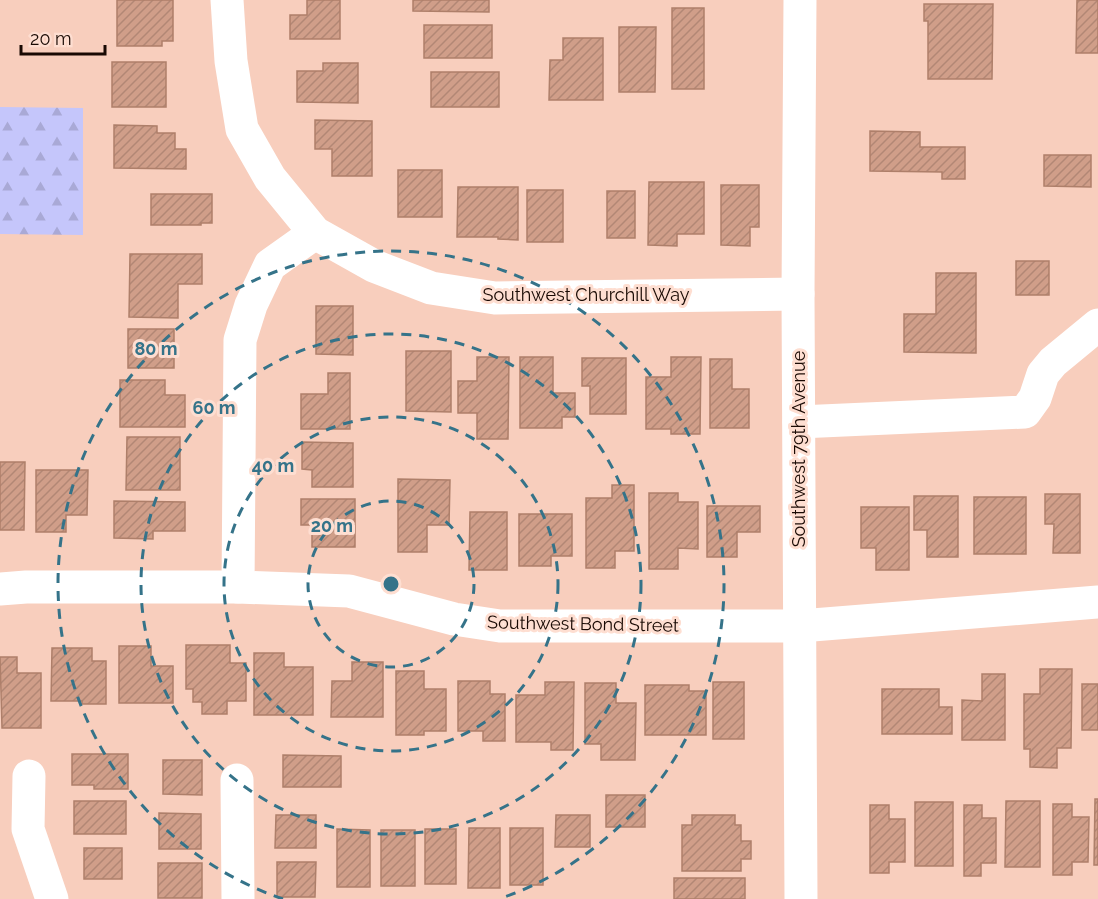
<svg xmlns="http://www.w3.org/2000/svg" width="1098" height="899" font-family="Raleway,sans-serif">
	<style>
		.forest { fill: url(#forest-firs) }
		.building { fill: url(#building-hatch); stroke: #ae7f6a; stroke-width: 1.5 }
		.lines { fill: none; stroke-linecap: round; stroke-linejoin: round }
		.minor { stroke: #fff; stroke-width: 33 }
		.ring { fill: none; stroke: #357389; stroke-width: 3; stroke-dasharray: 10 8 }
		.labels { text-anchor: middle; stroke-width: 6; stroke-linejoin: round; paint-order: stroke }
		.street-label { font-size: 18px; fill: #190903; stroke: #feded1 }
		.centre { fill: #357389; stroke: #feded1; stroke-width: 3 }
		.ring-label { font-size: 18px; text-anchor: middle; font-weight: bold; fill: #357389; stroke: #feded1; stroke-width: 6; stroke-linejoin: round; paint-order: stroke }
	</style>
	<defs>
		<pattern id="forest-firs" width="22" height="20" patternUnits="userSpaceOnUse" patternTransform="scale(1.5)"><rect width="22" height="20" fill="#c5c6fb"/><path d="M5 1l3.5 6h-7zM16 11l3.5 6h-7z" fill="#a9a9d6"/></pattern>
		<pattern id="building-hatch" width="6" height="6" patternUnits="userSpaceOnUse" patternTransform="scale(1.5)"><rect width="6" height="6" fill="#d09e89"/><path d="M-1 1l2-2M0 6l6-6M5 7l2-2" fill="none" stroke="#b28775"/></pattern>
	</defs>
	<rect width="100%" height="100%" fill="#f8cebd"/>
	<!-- forest -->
	<polygon class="forest" points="0,107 83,108 83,235 0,234"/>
	<!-- building -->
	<g class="building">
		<polygon points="117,0 173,0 173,41 162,41 162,46 117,46"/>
		<polygon points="307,0 340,0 340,39 290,39 290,15 307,15"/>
		<polygon points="413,0 489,0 489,12 413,11"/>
		<polygon points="1077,0 1098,0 1098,53 1076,53"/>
		<polygon points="924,4 993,4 992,79 928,79 928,21 924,21"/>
		<rect x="672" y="8" width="32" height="81"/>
		<rect x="424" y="25" width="68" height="33"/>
		<polygon points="619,27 656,27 655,92 619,92"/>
		<polygon points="563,38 603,38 603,100 549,100 550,60 563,60"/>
		<rect x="112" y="62" width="54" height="45"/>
		<polygon points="323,63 358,63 358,103 297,102 297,71 323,71"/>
		<rect x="431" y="72" width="68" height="35"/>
		<polygon points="315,120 372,121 372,176 332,176 332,149 315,149"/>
		<polygon points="114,125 157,126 157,133 175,133 175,149 186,149 186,169 114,168"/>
		<polygon points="870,131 920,132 920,147 965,147 965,179 942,179 942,172 870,171"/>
		<polygon points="1044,155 1091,155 1091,187 1044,186"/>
		<rect x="398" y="170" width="44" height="47"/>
		<polygon points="649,182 704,182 704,234 677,234 677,246 648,245"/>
		<polygon points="721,185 759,185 759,227 750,227 750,246 721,245"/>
		<polygon points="458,187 518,187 518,240 498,239 498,237 457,237"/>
		<rect x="527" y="190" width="36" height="52"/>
		<rect x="607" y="191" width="28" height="47"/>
		<polygon points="151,194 212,194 212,223 201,223 201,225 151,225"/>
		<polygon points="130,254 202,254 202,284 178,284 178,318 129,317"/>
		<rect x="1016" y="261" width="33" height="34"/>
		<polygon points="936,273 976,273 976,353 904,352 904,314 936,314"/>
		<polygon points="316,306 353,306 353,355 316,354"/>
		<rect x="128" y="329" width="46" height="39"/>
		<polygon points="406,351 451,351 451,412 406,411"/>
		<polygon points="477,357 509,357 508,439 477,439 477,413 458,413 458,381 477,381"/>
		<polygon points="520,357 553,357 553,393 575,393 575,417 562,417 562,428 520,428"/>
		<polygon points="671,357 701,357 700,434 671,434 671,429 646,429 646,377 671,377"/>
		<polygon points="582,358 626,358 626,414 590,414 590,386 582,386"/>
		<polygon points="710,359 732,359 732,389 749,389 749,428 710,428"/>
		<polygon points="328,373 350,373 350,429 301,429 301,394 328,394"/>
		<polygon points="120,380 165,380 165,395 185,395 185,427 120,427"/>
		<polygon points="127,437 180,437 180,490 126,490"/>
		<polygon points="302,442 353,443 353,487 312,487 312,470 302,469"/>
		<polygon points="0,462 25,462 24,530 0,530"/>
		<polygon points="36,470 88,470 87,515 66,515 66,532 36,532"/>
		<polygon points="398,479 450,480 449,525 427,525 427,552 398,552"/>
		<polygon points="612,485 634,485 634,551 615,551 615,568 586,568 586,498 612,498"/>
		<polygon points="649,493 678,493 678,502 698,502 698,549 678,548 678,569 649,569"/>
		<polygon points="1045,494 1080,494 1080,553 1053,553 1054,524 1045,524"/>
		<polygon points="914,496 958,496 958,557 927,557 927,530 914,530"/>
		<rect x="974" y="497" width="52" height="57"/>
		<polygon points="301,499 355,499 355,547 312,547 312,525 301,525"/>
		<polygon points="114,501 185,502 185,531 153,531 153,539 114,538"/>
		<polygon points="707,506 760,506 760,532 737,532 737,557 707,557"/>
		<polygon points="861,507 909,507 909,570 876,570 876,548 861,548"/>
		<polygon points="470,512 507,512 507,570 469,570"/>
		<polygon points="519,514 572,514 572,556 551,556 551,566 519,566"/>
		<polygon points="186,645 230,645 230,663 246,663 246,701 227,701 227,714 202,714 202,702 193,702 193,689 186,689"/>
		<polygon points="119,646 151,646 151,666 173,666 173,703 119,703"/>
		<polygon points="52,648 92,648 92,661 106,661 106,704 82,704 82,701 51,701"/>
		<polygon points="254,653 284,653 284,667 313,667 313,715 254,715"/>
		<polygon points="0,657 17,657 17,673 41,673 41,728 2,728"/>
		<polygon points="352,662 383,662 383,717 331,717 332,681 352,681"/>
		<polygon points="1040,669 1072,669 1071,748 1057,748 1057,768 1030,767 1030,749 1024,749 1024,694 1040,694"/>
		<polygon points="396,671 424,671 424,689 446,689 446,731 424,731 424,735 396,735"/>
		<polygon points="982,674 1005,674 1005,740 962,740 962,700 982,701"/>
		<polygon points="458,681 490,681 490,694 505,694 505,741 483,741 483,731 458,731"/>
		<polygon points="545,682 574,682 573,750 551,750 551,742 516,742 516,695 545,695"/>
		<rect x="713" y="682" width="31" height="57"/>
		<polygon points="585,683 616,683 616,703 636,703 635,760 601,760 601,744 585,744"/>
		<rect x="1082" y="684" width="16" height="46"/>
		<polygon points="645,685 689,685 689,691 706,691 706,735 645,735"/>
		<polygon points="882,689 939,689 939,707 952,707 952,734 882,734"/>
		<polygon points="72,754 128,754 128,789 94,789 94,785 72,785"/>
		<polygon points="283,755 341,756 341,787 283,787"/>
		<polygon points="163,760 202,760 202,795 163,794"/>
		<rect x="606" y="795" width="39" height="32"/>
		<polygon points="1095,799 1098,799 1098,865 1094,865"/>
		<rect x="74" y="801" width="52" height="33"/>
		<polygon points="1006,801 1040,801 1040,867 1005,867"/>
		<rect x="915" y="802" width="38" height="64"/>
		<polygon points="1053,804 1072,804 1072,817 1089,817 1088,862 1072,862 1072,875 1053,875"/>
		<polygon points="870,805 889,805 889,819 905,819 905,862 889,862 889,873 870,873"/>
		<polygon points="964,805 982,805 982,818 996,818 996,863 981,863 981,876 964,876"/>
		<polygon points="159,813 201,814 201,849 159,849"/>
		<polygon points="276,815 316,815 316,848 275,848"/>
		<polygon points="556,815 590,815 590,847 555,847"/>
		<polygon points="692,815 735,815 735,825 741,825 741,841 751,841 751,859 741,859 741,871 682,871 682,825 692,825"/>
		<polygon points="469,828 500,828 500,888 468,888"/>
		<rect x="510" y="828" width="33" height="57"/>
		<polygon points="337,829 370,830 370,887 337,887"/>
		<rect x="425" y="829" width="31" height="55"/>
		<rect x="381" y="830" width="34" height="56"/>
		<rect x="84" y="848" width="38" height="31"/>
		<polygon points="277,862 316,862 315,897 277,897"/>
		<rect x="158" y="863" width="44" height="35"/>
		<rect x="674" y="878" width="71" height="21"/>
	</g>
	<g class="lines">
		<!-- minor -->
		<g class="minor">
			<polyline points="227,0 231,61 242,129 270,178 315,233 374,266 431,288 495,298 798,294"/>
			<polyline points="800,0 798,294 801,899"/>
			<polyline points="799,422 1025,412 1035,398 1043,374 1053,362 1098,325"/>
			<polyline points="238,587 240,340 251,305 270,265 315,233"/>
			<polyline points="0,589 26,587 238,587 349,591 454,619 500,626 800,626 1098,602"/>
			<polyline points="29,776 28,829 52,899"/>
			<polyline points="237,780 238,899"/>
		</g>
	</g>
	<!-- distance rings -->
	<g class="ring">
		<circle cx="391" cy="584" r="83"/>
		<circle cx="391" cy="584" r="167"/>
		<circle cx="391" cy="584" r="250"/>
		<path d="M283 899A333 333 0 1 1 499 899"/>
	</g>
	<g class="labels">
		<!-- street labels -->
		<g class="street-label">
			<text x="586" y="301">Southwest Churchill Way</text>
			<text transform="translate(799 449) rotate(-90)" y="6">Southwest 79th Avenue</text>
			<text transform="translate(583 624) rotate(1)" y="6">Southwest Bond Street</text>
		</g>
	</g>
	<circle cx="391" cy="584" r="9" class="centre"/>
	<g class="ring-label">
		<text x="156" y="355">80 m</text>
		<text x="214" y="414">60 m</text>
		<text x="273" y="472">40 m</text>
		<text x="332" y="532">20 m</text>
	</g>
	<!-- scale -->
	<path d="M21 45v9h84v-9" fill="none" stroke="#190903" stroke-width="3"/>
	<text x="30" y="45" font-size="18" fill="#190903" stroke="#feded1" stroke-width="4.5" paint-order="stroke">20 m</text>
</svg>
